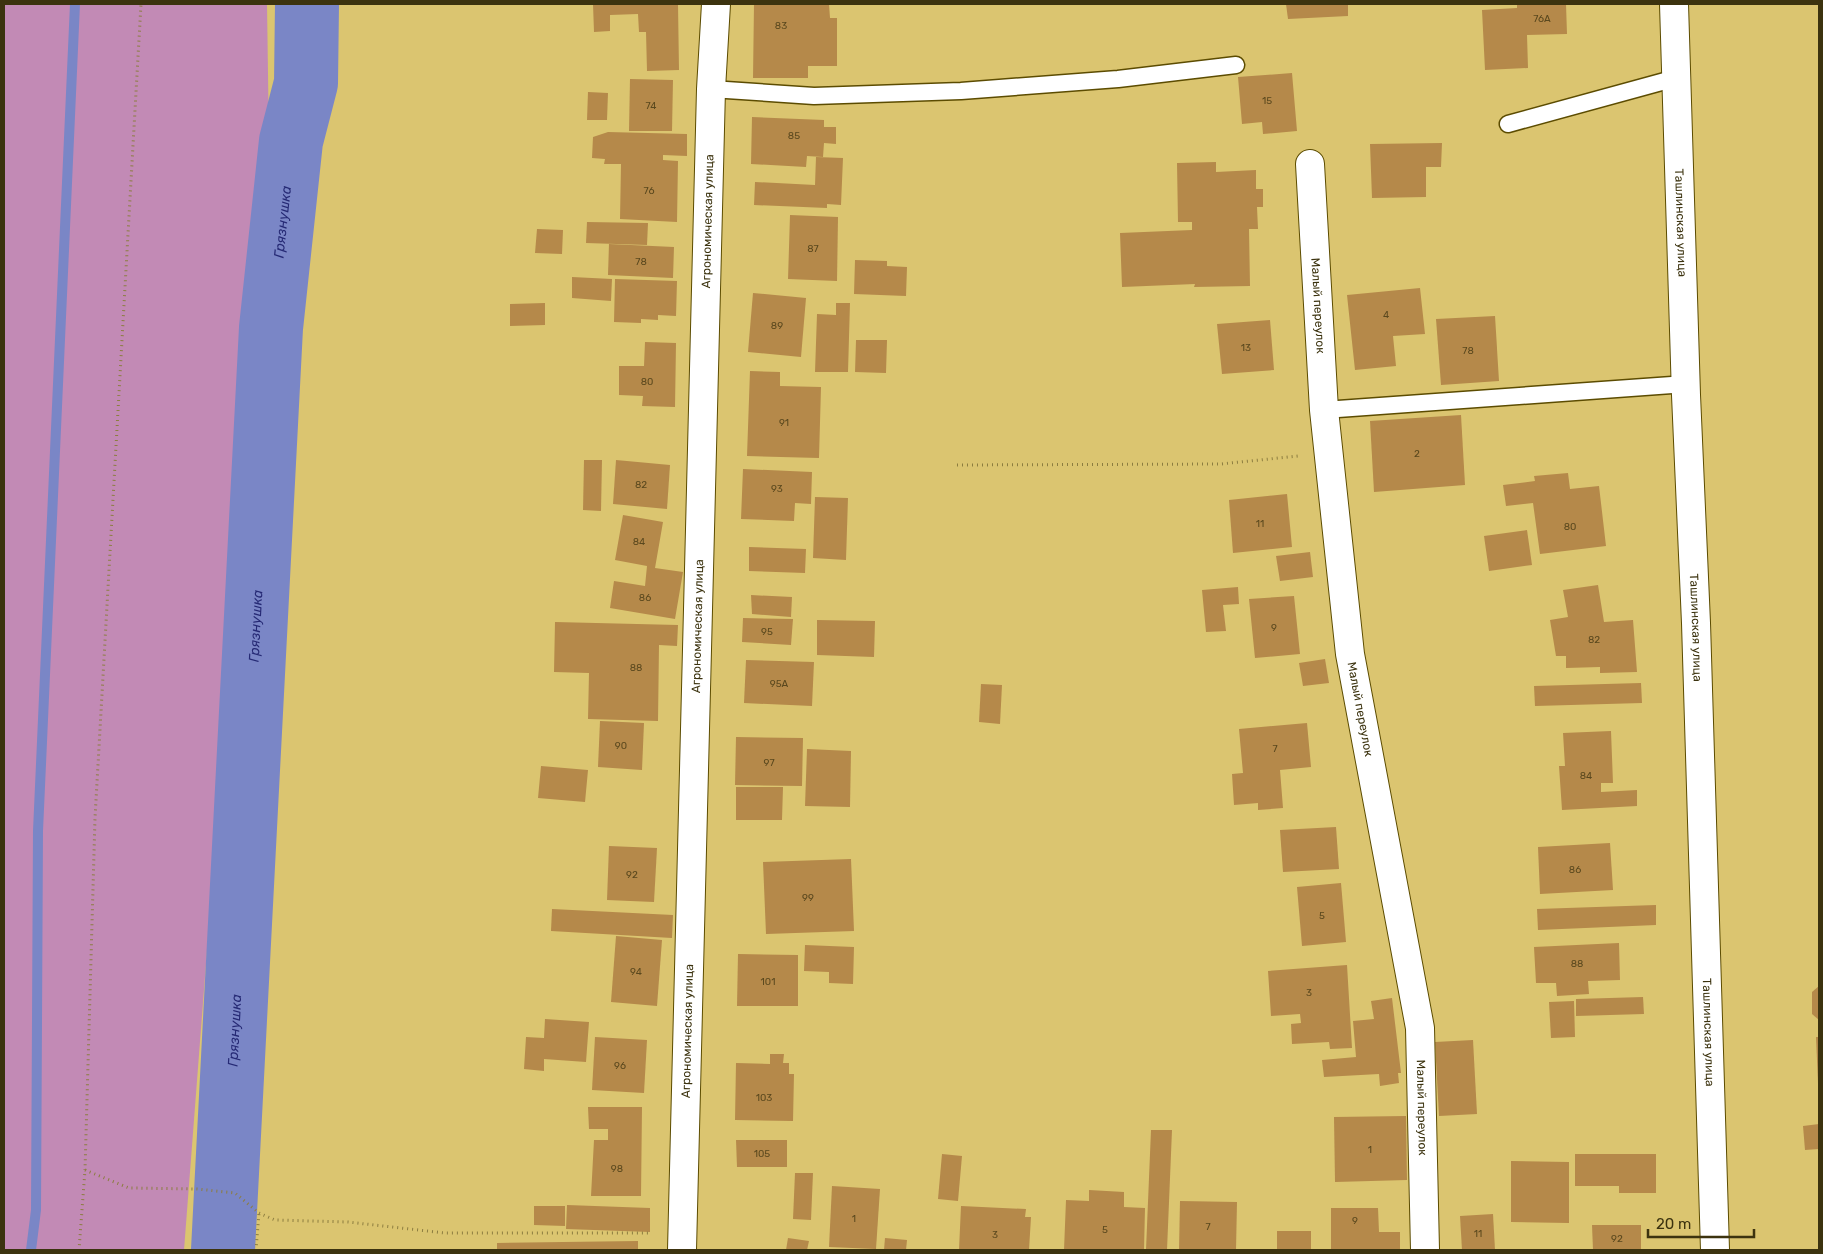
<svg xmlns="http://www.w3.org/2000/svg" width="1823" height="1254" font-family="Rubik,sans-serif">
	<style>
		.green { fill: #c28ab5 }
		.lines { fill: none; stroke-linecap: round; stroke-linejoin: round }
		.stream { stroke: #7a86c6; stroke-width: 10 }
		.river { stroke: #7a86c6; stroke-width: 64 }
		.building { fill: #b5894a }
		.service-casing { stroke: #5c4c01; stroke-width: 19 }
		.minor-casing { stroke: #5c4c01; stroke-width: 30 }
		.path { stroke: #8c7d40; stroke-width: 3; stroke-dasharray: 1 4; stroke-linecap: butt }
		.service { stroke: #fff; stroke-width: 16 }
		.minor { stroke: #fff; stroke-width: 28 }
		.labels { text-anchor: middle; stroke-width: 5; stroke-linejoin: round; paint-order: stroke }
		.number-label { font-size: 10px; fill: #5a481e }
		.street-label { font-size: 12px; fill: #3c330f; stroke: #dbc570 }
		.water-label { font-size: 14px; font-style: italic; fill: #262a75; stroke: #dbc570 }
	</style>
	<rect width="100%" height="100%" fill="#dbc570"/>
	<!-- green -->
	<polygon class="green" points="4,4 267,4 269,143 184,1250 4,1250"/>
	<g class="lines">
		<!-- stream -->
		<polyline class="stream" points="31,1250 36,1210 38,831 75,4"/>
		<!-- river -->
		<path class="river" id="s1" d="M223,1250L271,328L291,141L306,83L307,4"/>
	</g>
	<!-- building -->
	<g class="building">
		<polygon points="593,4 678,4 679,70 647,71 646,32 639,32 638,14 610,15 610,31 594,32"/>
		<polygon points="754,4 829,4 830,18 837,18 837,66 808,66 808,78 753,78"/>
		<polygon points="1286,4 1348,4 1348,16 1288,19"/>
		<polygon points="1517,4 1566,4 1567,34 1527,35 1528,68 1485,70 1482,10 1517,8"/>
		<polygon points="1292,73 1297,131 1263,134 1262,122 1242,124 1238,77"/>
		<polygon points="630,79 673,80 672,131 629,131"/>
		<polygon points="588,92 608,93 607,120 587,120"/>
		<polygon points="752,117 824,120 824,127 836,127 836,144 824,143 823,157 807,156 806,167 751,164"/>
		<polygon points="608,132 687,134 687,156 663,155 663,160 678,161 677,222 620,219 621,164 604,164 605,159 592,158 593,137"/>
		<polygon points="1442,143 1441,167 1426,167 1426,197 1372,198 1370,144"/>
		<polygon points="816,157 843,158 841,205 827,204 827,208 754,205 755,182 815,185"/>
		<polygon points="1216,162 1216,172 1256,170 1256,189 1263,189 1263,207 1257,207 1258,229 1249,229 1250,286 1194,287 1195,284 1122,287 1120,233 1192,230 1192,222 1178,222 1177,163"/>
		<polygon points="790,215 838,217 837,281 788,279"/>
		<polygon points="587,222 648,223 647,245 586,243"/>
		<polygon points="537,229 563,230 562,254 535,253"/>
		<polygon points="609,244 674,247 673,278 608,275"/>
		<polygon points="855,260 887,261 887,266 907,267 906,296 854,294"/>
		<polygon points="572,277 612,279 611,301 572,298"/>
		<polygon points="615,279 677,281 676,316 658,315 658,320 641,319 641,323 614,322"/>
		<polygon points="1420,288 1425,334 1393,336 1396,366 1355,370 1347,295"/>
		<polygon points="753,293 806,298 801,357 748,352"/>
		<polygon points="545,303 545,325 510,326 510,304"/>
		<polygon points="836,303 850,303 848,372 815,372 817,314 836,315"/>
		<polygon points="1495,316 1499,381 1441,385 1436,319"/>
		<polygon points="1270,320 1274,370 1222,374 1217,324"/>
		<polygon points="856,340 887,340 886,373 855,372"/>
		<polygon points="645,342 676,343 675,407 642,406 643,396 619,395 619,366 644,366"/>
		<polygon points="750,371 780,372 780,386 821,387 819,458 747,456"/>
		<polygon points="1461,415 1465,485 1374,492 1370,421"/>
		<polygon points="584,460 602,460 601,511 583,510"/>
		<polygon points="616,460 670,465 667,509 613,504"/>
		<polygon points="743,469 812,472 811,504 795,503 794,521 741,519"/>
		<polygon points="1568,473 1570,489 1599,486 1606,546 1540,554 1533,503 1506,506 1503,485 1535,481 1534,476"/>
		<polygon points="1287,494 1292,547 1233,553 1229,500"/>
		<polygon points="815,497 848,498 846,560 813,558"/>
		<polygon points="623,515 663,522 655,568 683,572 675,619 610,608 614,581 645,586 647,566 615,560"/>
		<polygon points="1527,530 1532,565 1489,571 1484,536"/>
		<polygon points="749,547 806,549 805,573 749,571"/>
		<polygon points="1310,552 1313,577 1280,581 1276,556"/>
		<polygon points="1598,585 1604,622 1633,620 1637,672 1600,673 1600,667 1566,668 1566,656 1556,656 1550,620 1568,617 1563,590"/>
		<polygon points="1238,587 1239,604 1223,605 1226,631 1206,632 1202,590"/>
		<polygon points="751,595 792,597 791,617 752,614"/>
		<polygon points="1294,596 1300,654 1255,658 1249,599"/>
		<polygon points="743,618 793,619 791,645 742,642"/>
		<polygon points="817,620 875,621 874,657 817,655"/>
		<polygon points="555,622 678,625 677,646 659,645 658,721 588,719 589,673 554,672"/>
		<polygon points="1325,659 1329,683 1303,686 1299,663"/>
		<polygon points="746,660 814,662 812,706 744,703"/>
		<polygon points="1641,683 1642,703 1535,706 1534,686"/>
		<polygon points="981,684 1002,685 1000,724 979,722"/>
		<polygon points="600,721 644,723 642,770 598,767"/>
		<polygon points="1307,723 1311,767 1280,770 1283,808 1258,810 1258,803 1234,805 1232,774 1243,773 1239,729"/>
		<polygon points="1611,731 1613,783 1601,783 1601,792 1637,790 1637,806 1562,810 1559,766 1565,766 1563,733"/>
		<polygon points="736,737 803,738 802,786 735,785"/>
		<polygon points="807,749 851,751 850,807 805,806"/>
		<polygon points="541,766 588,770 585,802 538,798"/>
		<polygon points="736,787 783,787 782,820 736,820"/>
		<polygon points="1336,827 1339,869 1283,872 1280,830"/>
		<polygon points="1610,843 1613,890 1540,894 1538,847"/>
		<polygon points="609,846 657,848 654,902 607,900"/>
		<polygon points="851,859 854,931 766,934 763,862"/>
		<polygon points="1341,883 1346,942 1302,946 1297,887"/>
		<polygon points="1656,905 1656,925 1538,930 1537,909"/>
		<polygon points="552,909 673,915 672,938 551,931"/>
		<polygon points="616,936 662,940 657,1006 611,1002"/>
		<polygon points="1619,943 1620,980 1588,981 1589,994 1557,996 1556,983 1536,983 1534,947"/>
		<polygon points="805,945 854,947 853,984 829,983 829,972 804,971"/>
		<polygon points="738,954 798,955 798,1006 737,1006"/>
		<polygon points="1347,965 1352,1048 1330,1049 1329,1042 1292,1044 1291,1024 1301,1023 1300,1014 1271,1016 1268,971"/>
		<polygon points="1819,986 1819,1020 1812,1014 1812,992"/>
		<polygon points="1643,997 1644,1014 1576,1016 1576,999"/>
		<polygon points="1392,998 1401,1073 1398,1073 1399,1083 1380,1086 1379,1074 1324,1077 1322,1060 1356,1057 1353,1021 1374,1019 1371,1001"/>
		<polygon points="1574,1001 1575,1037 1551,1038 1549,1002"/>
		<polygon points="545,1019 589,1022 586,1062 544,1059 544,1071 524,1069 526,1037 544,1038"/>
		<polygon points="595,1037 647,1040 644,1093 592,1090"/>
		<polygon points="1816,1037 1819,1037 1819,1083 1818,1083"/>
		<polygon points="1473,1040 1477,1114 1439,1116 1435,1042"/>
		<polygon points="770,1054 784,1054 783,1063 789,1063 789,1074 794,1074 793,1121 735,1120 736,1063 770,1064"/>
		<polygon points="588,1107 642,1107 641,1196 591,1196 594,1140 608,1140 608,1129 589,1129"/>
		<polygon points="1406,1116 1407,1180 1335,1182 1334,1117"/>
		<polygon points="1819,1124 1819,1149 1805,1150 1803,1126"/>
		<polygon points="1151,1130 1172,1130 1167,1250 1146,1250"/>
		<polygon points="736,1140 787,1140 787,1167 737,1167"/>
		<polygon points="942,1154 962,1156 958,1201 938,1199"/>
		<polygon points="1575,1154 1656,1154 1656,1193 1619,1193 1619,1186 1575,1186"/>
		<polygon points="1511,1161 1569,1162 1569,1223 1511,1222"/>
		<polygon points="795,1173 813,1173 811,1220 793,1219"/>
		<polygon points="832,1186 880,1189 876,1249 829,1247"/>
		<polygon points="1089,1190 1124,1192 1124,1207 1145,1208 1144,1250 1064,1250 1066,1200 1089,1201"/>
		<polygon points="1180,1201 1237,1202 1236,1250 1179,1250"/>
		<polygon points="567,1205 650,1208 650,1232 566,1229"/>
		<polygon points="534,1206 565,1206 565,1226 534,1225"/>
		<polygon points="961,1206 1026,1209 1025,1217 1031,1217 1029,1250 959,1250"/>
		<polygon points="1331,1208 1378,1208 1379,1232 1400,1232 1400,1250 1331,1250"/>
		<polygon points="1493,1214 1495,1250 1462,1250 1460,1216"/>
		<polygon points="1592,1225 1641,1225 1641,1250 1593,1250"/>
		<rect x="1277" y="1231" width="34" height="19"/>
		<polygon points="788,1238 809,1241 807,1250 786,1250"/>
		<polygon points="885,1238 907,1240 906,1250 884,1250"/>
		<polygon points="638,1241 638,1250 497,1250 497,1243"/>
	</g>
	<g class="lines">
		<defs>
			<g id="service">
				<polyline points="711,89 814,96 961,91 1118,79 1236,65"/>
				<polyline points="1508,124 1676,78"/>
				<polyline points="1324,410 1686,384"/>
			</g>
			<g id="minor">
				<path id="s2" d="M1674,4L1686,395L1696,623L1715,1250"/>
				<path id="s3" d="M1310,164L1324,410L1350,654L1420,1028L1425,1250"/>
				<path id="s4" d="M682,1250L711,89L716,4"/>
			</g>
		</defs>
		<!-- service casing -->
		<use href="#service" class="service-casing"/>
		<!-- minor casing -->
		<use href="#minor" class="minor-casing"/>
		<!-- path -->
		<g class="path">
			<polyline points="957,465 1221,464 1298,456"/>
			<polyline points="85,1170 129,1188 197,1189 235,1193 259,1213 275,1220 348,1222 445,1233 651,1233"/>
			<polyline points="79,1250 85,1170 95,818 141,4"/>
			<polyline points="256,1250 259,1213"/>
		</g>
		<!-- service -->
		<use href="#service" class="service"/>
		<!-- minor -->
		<use href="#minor" class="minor"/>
	</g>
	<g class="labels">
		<!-- number labels -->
		<g class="number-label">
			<text x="1542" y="22">76А</text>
			<text x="781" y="29">83</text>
			<text x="1267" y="104">15</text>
			<text x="651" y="109">74</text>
			<text x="794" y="139">85</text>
			<text x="649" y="194">76</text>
			<text x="813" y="252">87</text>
			<text x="641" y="265">78</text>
			<text x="1386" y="318">4</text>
			<text x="777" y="329">89</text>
			<text x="1246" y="351">13</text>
			<text x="1468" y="354">78</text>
			<text x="647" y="385">80</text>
			<text x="784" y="426">91</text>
			<text x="1417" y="457">2</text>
			<text x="641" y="488">82</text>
			<text x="777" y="492">93</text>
			<text x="1260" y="527">11</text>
			<text x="1570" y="530">80</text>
			<text x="639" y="545">84</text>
			<text x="645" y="601">86</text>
			<text x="1274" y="631">9</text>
			<text x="767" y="635">95</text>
			<text x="1594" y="643">82</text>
			<text x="636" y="671">88</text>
			<text x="779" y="687">95А</text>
			<text x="621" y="749">90</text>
			<text x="1275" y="752">7</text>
			<text x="769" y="766">97</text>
			<text x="1586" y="779">84</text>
			<text x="1575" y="873">86</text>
			<text x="632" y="878">92</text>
			<text x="808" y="901">99</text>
			<text x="1322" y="919">5</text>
			<text x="1577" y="967">88</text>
			<text x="636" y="975">94</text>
			<text x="768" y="985">101</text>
			<text x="1309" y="996">3</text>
			<text x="620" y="1069">96</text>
			<text x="764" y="1101">103</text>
			<text x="1370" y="1153">1</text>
			<text x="762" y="1157">105</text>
			<text x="617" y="1172">98</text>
			<text x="854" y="1222">1</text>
			<text x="1355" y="1224">9</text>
			<text x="1208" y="1230">7</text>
			<text x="1105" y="1233">5</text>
			<text x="1478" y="1237">11</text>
			<text x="995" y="1238">3</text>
			<text x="1617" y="1242">92</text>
		</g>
		<!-- street labels -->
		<g class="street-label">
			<text dy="4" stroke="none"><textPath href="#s4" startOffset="1029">Агрономическая улица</textPath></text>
			<text dy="4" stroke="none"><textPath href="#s2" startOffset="219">Ташлинская улица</textPath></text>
			<text dy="4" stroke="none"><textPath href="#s3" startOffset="142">Малый переулок</textPath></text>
			<text dy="4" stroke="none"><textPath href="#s4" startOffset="624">Агрономическая улица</textPath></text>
			<text dy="4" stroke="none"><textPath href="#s2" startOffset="624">Ташлинская улица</textPath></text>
			<text dy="4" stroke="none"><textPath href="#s3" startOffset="548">Малый переулок</textPath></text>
			<text dy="4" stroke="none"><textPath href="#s4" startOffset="219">Агрономическая улица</textPath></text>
			<text dy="4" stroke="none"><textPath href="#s2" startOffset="1029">Ташлинская улица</textPath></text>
			<text dy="4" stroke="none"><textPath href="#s3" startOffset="952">Малый переулок</textPath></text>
		</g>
		<!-- water labels -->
		<g class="water-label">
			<text dy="5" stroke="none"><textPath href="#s1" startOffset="1030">Грязнушка</textPath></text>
			<text dy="5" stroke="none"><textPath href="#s1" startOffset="625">Грязнушка</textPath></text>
			<text dy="5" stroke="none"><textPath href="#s1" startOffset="220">Грязнушка</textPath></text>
		</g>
	</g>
	<!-- border -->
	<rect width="1823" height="1254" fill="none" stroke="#3c330f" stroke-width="10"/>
	<!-- scale -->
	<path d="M1648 1229v8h106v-8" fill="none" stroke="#3c330f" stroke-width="2.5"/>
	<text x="1656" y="1229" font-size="15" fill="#3c330f" stroke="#dbc570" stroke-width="4" paint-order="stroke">20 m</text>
</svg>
